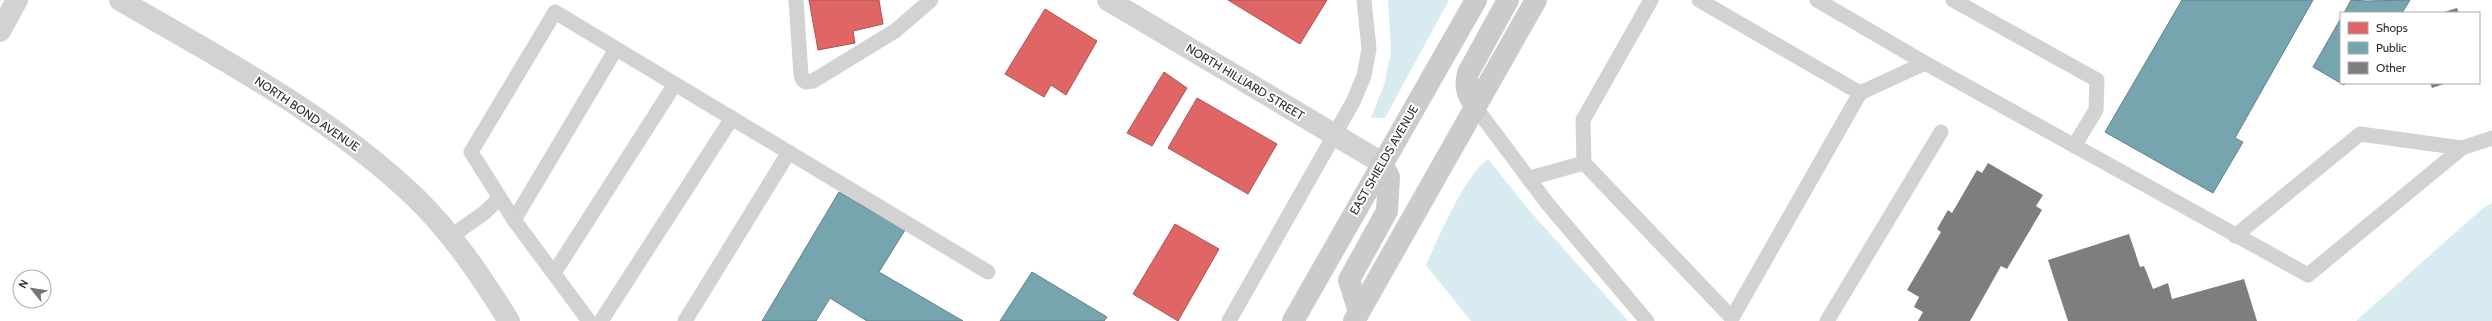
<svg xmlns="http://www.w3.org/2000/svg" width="2492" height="321" font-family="Cabin,sans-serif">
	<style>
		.water { fill: #d8ebf0 }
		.shops { fill: #e06666; stroke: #a55 }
		.public { fill: #76a5af; stroke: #608188 }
		.building { fill: #7e7e7e }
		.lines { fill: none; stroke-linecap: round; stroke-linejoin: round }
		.lane { stroke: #d2d2d2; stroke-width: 15 }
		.street { stroke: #d2d2d2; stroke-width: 22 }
		.secondary { stroke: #cbcbcb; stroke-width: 22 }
		.labels { text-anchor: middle; stroke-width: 4; stroke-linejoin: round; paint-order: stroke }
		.street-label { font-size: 12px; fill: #2d2d2d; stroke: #fff }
	</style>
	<rect width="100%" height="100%" fill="#fff"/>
	<!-- water -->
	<g class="water">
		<polygon points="1388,0 1449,0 1385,118 1371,118 1384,85 1391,52"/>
		<path d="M1488,159L1529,210L1628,321H1471L1426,265C1439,237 1464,176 1488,159Z"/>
		<polygon points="2492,203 2492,321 2356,321 2483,208"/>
	</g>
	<!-- shops -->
	<g class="shops">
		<polygon points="809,0 879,0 883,24 853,31 855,43 818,50"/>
		<polygon points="1228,0 1327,0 1300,44"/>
		<polygon points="1045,9 1097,41 1066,95 1051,85 1044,97 1005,74"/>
		<polygon points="1164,72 1187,88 1152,146 1127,133"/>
		<polygon points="1197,98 1277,144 1248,194 1168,148"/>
		<polygon points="1175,224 1219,249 1178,321 1133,294"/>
	</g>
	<!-- public -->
	<g class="public">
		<polygon points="2182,0 2313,0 2235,138 2243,142 2213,193 2105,132"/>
		<polygon points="2351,0 2366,1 2410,0 2402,13 2344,13"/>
		<polygon points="2341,18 2341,83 2346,83 2344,85 2313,67"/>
		<polygon points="839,192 905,230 879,272 963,321 867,321 830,298 816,321 762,321"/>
		<polygon points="1032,272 1107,317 1104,321 1000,321"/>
	</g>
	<!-- building -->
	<g class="building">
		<polygon points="2457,8 2459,13 2441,13"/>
		<polygon points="2430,83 2447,83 2432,88"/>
		<polygon points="1988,163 2043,195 2036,206 2042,210 2007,269 2001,266 1970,321 1918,321 1923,312 1914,307 1919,297 1907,290 1941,232 1937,229 1948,210 1952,213 1977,170 1982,173"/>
		<polygon points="2129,234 2140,267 2144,266 2153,289 2168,283 2172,299 2244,279 2257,321 2068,321 2048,260"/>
	</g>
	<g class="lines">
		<!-- lane -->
		<g class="lane">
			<polyline points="796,0 801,75 803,80 806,82 813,81 895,31 931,0"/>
			<polyline points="1651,0 1583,120 1584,163 1732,318 1860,93 1925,63 1817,0"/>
			<polyline points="1699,0 1860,93"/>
			<polyline points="1953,0 2097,80 2096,110 2074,146"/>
			<polyline points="1925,63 2308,275 2462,148"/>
			<polyline points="1476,108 1547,203 1647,321"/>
			<polyline points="1530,178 1584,163"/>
			<polyline points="514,220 616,49"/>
			<polyline points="2235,236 2360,134 2462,148 2492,138"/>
			<polyline points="450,237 484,213 500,198"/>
			<polyline points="554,273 675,84"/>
			<polyline points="589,321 514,220 471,152 555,12 988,272"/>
			<polyline points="601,321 732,118"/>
			<polyline points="685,321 789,152"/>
			<polyline points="1229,321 1353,102 1364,76 1369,49 1364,0"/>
			<polyline points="1827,321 1941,132"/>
		</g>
		<!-- street -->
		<g class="street">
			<path d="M120,0C223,60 329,115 416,198C453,234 482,278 509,321"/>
			<polyline points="1108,0 1382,163"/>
			<polyline points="0,31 17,0"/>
		</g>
		<!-- secondary -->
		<g class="secondary">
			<path d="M1476,108C1468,95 1464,88 1468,73L1508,0"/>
			<polyline points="1359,312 1349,280 1387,211 1389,177 1382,163"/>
			<polyline points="1293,321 1476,0"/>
			<polyline points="1354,321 1536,0"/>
		</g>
	</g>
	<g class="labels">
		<!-- street labels -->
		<g class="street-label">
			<text transform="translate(1245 82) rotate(31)" y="4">NORTH HILLIARD STREET</text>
			<text transform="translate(307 114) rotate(34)" y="4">NORTH BOND AVENUE</text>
			<text transform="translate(1384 160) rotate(-60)" y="4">EAST SHIELDS AVENUE</text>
		</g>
	</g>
	<!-- legend -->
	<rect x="2340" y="12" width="140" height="72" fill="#ffffff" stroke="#ababab"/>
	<rect x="2348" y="22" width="20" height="12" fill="#e06666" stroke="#ababab"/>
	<text x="2376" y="32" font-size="12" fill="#2d2d2d">Shops</text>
	<rect x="2348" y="42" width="20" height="12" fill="#76a5af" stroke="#ababab"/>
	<text x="2376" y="52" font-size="12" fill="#2d2d2d">Public</text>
	<rect x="2348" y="62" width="20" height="12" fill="#7e7e7e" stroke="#ababab"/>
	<text x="2376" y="72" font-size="12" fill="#2d2d2d">Other</text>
	<!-- north arrow -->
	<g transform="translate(32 289) rotate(300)"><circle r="19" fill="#ffffff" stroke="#ababab"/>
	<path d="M0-3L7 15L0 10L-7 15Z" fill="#767676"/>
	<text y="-6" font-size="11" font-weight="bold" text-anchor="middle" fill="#2d2d2d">N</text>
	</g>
</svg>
